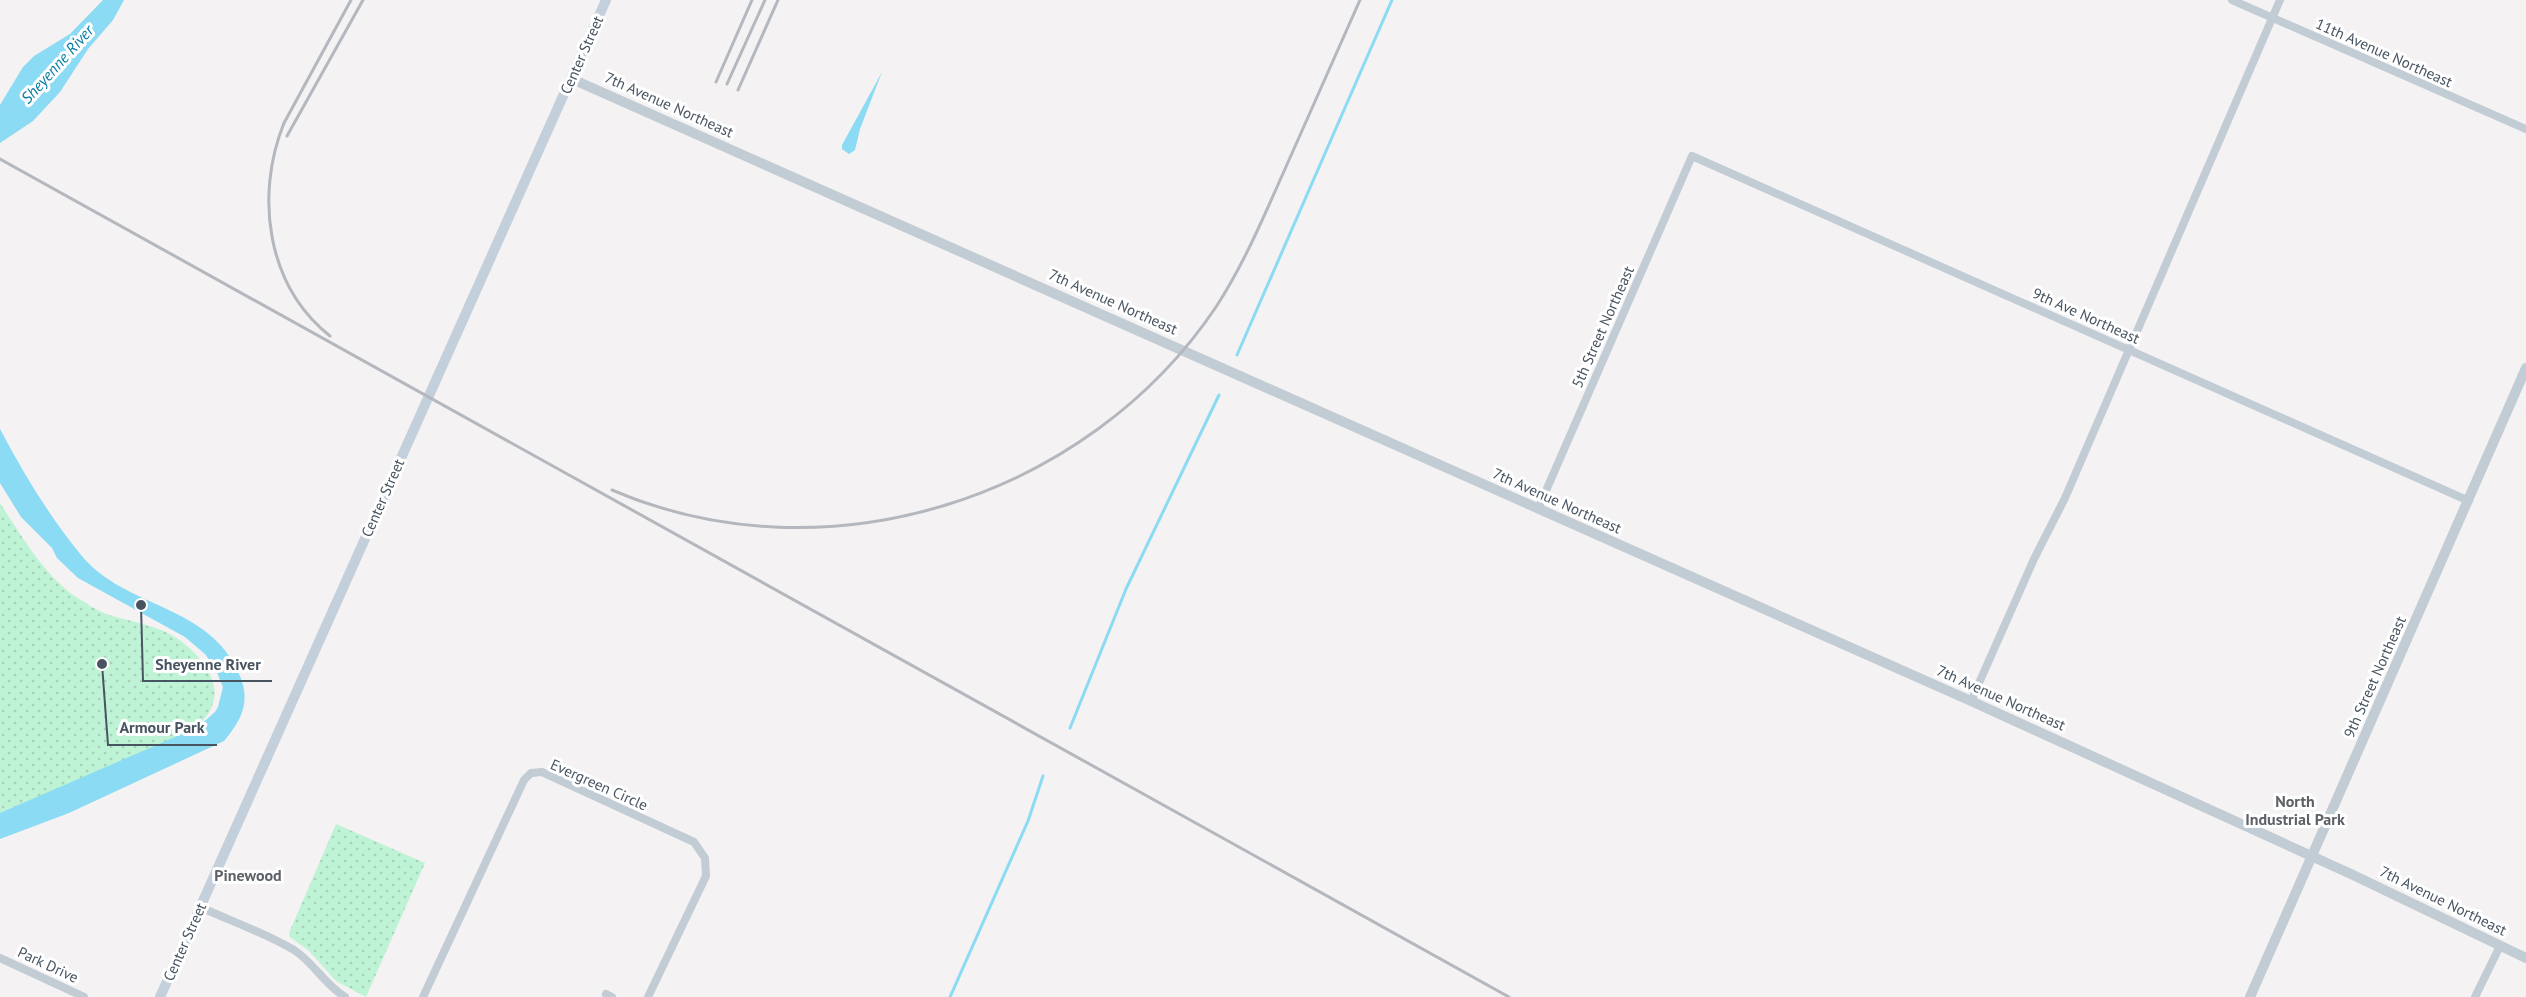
<svg xmlns="http://www.w3.org/2000/svg" width="2526" height="997" font-family="'PT Sans',sans-serif">
	<style>
		.park { fill: url(#park-dots) }
		.water { fill: #8adbf3 }
		.lines { fill: none; stroke-linecap: round; stroke-linejoin: round }
		.stream { stroke: #8adbf3; stroke-width: 3 }
		.minor { stroke: #c2ccd4; stroke-width: 8 }
		.tertiary { stroke: #c2ccd4; stroke-width: 10 }
		.secondary { stroke: #c4cfdc; stroke-width: 10 }
		.rail { stroke: #b4b7bd; stroke-width: 3 }
		.labels { text-anchor: middle; stroke-width: 6; stroke-linejoin: round; paint-order: stroke }
		.street-label { font-size: 15px; fill: #485561; stroke: #fff }
		.water-label { font-size: 16px; font-style: italic; fill: #047da2; stroke: #fff }
		.neighbourhood-label { font-size: 16px; font-weight: bold; fill: #5e6268; stroke: #fff }
		.leader { fill: none; stroke: #485561; stroke-width: 2 }
		.callout-dot { fill: #485561; stroke: #fff; stroke-width: 2 }
		.callout-label { font-size: 16px; text-anchor: middle; font-weight: bold; fill: #485561; stroke: #fff; stroke-width: 6; stroke-linejoin: round; paint-order: stroke }
	</style>
	<defs>
		<pattern id="park-dots" width="8" height="8" patternUnits="userSpaceOnUse" patternTransform="scale(1.5)"><rect width="8" height="8" fill="#bff3d5"/><path d="M2 2h.1M6 6h.1" fill="none" stroke="#a6d2b9" stroke-width="1.8" stroke-linecap="round"/></pattern>
	</defs>
	<rect width="100%" height="100%" fill="#f4f2f2"/>
	<!-- park -->
	<g class="park">
		<path d="M0,503C21,535 42,572 73,595C84,602 97,611 109,615C131,622 158,625 178,639C201,655 227,686 208,714C197,731 177,739 160,747C108,774 54,793 0,813Z"/>
		<polygon points="336,824 425,863 366,997 336,981 309,951 290,937 289,933"/>
	</g>
	<!-- water -->
	<g class="water">
		<polygon points="103,0 124,0 113,20 88,49 60,92 33,121 0,143 0,105 23,67 34,56 70,34"/>
		<polygon points="882,72 860,129 855,150 849,154 842,149 842,145"/>
		<path d="M0,429C24,474 49,516 81,555C126,610 210,603 240,676C251,702 241,721 224,741L69,813L0,839V813L198,727L215,712L218,707L223,687L215,668L205,654L185,637L78,578L57,558L52,548L21,517L0,483Z"/>
	</g>
	<g class="lines">
		<!-- stream -->
		<g class="stream">
			<polyline points="1237,355 1392,0"/>
			<polyline points="1070,728 1126,589 1219,395"/>
			<polyline points="950,997 1028,821 1043,776"/>
		</g>
		<!-- minor -->
		<g class="minor">
			<polyline points="2232,0 2526,129"/>
			<polyline points="1538,509 1692,156 2469,501"/>
			<polyline points="1971,701 2034,559 2065,498 2280,0"/>
			<path d="M200,907C231,921 265,933 294,950C314,963 324,984 345,997"/>
			<polyline points="0,958 84,997"/>
			<polyline points="606,994 612,997"/>
			<polyline points="423,997 524,780 531,773 542,772 694,842 705,858 706,876 648,997"/>
			<polyline points="2475,997 2500,946"/>
		</g>
		<!-- tertiary -->
		<g class="tertiary">
			<polyline points="572,79 1971,701 2351,874 2526,958"/>
			<polyline points="2250,997 2526,368"/>
		</g>
		<!-- secondary -->
		<polyline class="secondary" points="160,997 606,0"/>
		<!-- rail -->
		<g class="rail">
			<polyline points="716,82 752,0"/>
			<polyline points="727,84 765,0"/>
			<polyline points="738,90 778,0"/>
			<polyline points="287,136 363,0"/>
			<polyline points="0,159 1509,997"/>
			<path d="M330,336C266,285 255,195 284,123L351,0"/>
			<path d="M612,490C826,582 1087,499 1216,307C1244,264 1264,216 1285,169C1310,113 1335,56 1360,0"/>
		</g>
	</g>
	<g class="labels">
		<!-- street labels -->
		<g class="street-label">
			<text transform="translate(2384 53) rotate(24)" y="5">11th Avenue Northeast</text>
			<text transform="translate(582 55) rotate(-66)" y="5">Center Street</text>
			<text transform="translate(669 105) rotate(24)" y="5">7th Avenue Northeast</text>
			<text transform="translate(1113 302) rotate(24)" y="5">7th Avenue Northeast</text>
			<text transform="translate(2086 316) rotate(24)" y="5">9th Ave Northeast</text>
			<text transform="translate(1603 327) rotate(-66)" y="5">5th Street Northeast</text>
			<text transform="translate(383 498) rotate(-66)" y="5">Center Street</text>
			<text transform="translate(1557 501) rotate(24)" y="5">7th Avenue Northeast</text>
			<text transform="translate(2375 677) rotate(-66)" y="5">9th Street Northeast</text>
			<text transform="translate(2001 698) rotate(24)" y="5">7th Avenue Northeast</text>
			<text transform="translate(599 785) rotate(24)" y="5">Evergreen Circle</text>
			<text transform="translate(2443 901) rotate(26)" y="5">7th Avenue Northeast</text>
			<text transform="translate(185 942) rotate(-66)" y="5">Center Street</text>
			<text transform="translate(48 965) rotate(25)" y="5">Park Drive</text>
		</g>
		<!-- water labels -->
		<g class="water-label">
			<text transform="translate(57 64) rotate(-48)" y="6">Sheyenne River</text>
		</g>
		<!-- neighbourhood labels -->
		<g class="neighbourhood-label">
			<text x="2295" y="807">North<tspan x="2295" dy="18">Industrial Park</tspan></text>
			<text x="248" y="881">Pinewood</text>
		</g>
	</g>
	<!-- callouts -->
	<path class="leader" d="M141 605L143 681H272M102 664L108 745H217"/>
	<g class="callout-dot">
		<circle cx="141" cy="605" r="6"/>
		<circle cx="102" cy="664" r="6"/>
	</g>
	<g class="callout-label">
		<text x="208" y="670">Sheyenne River</text>
		<text x="162" y="733">Armour Park</text>
	</g>
</svg>
